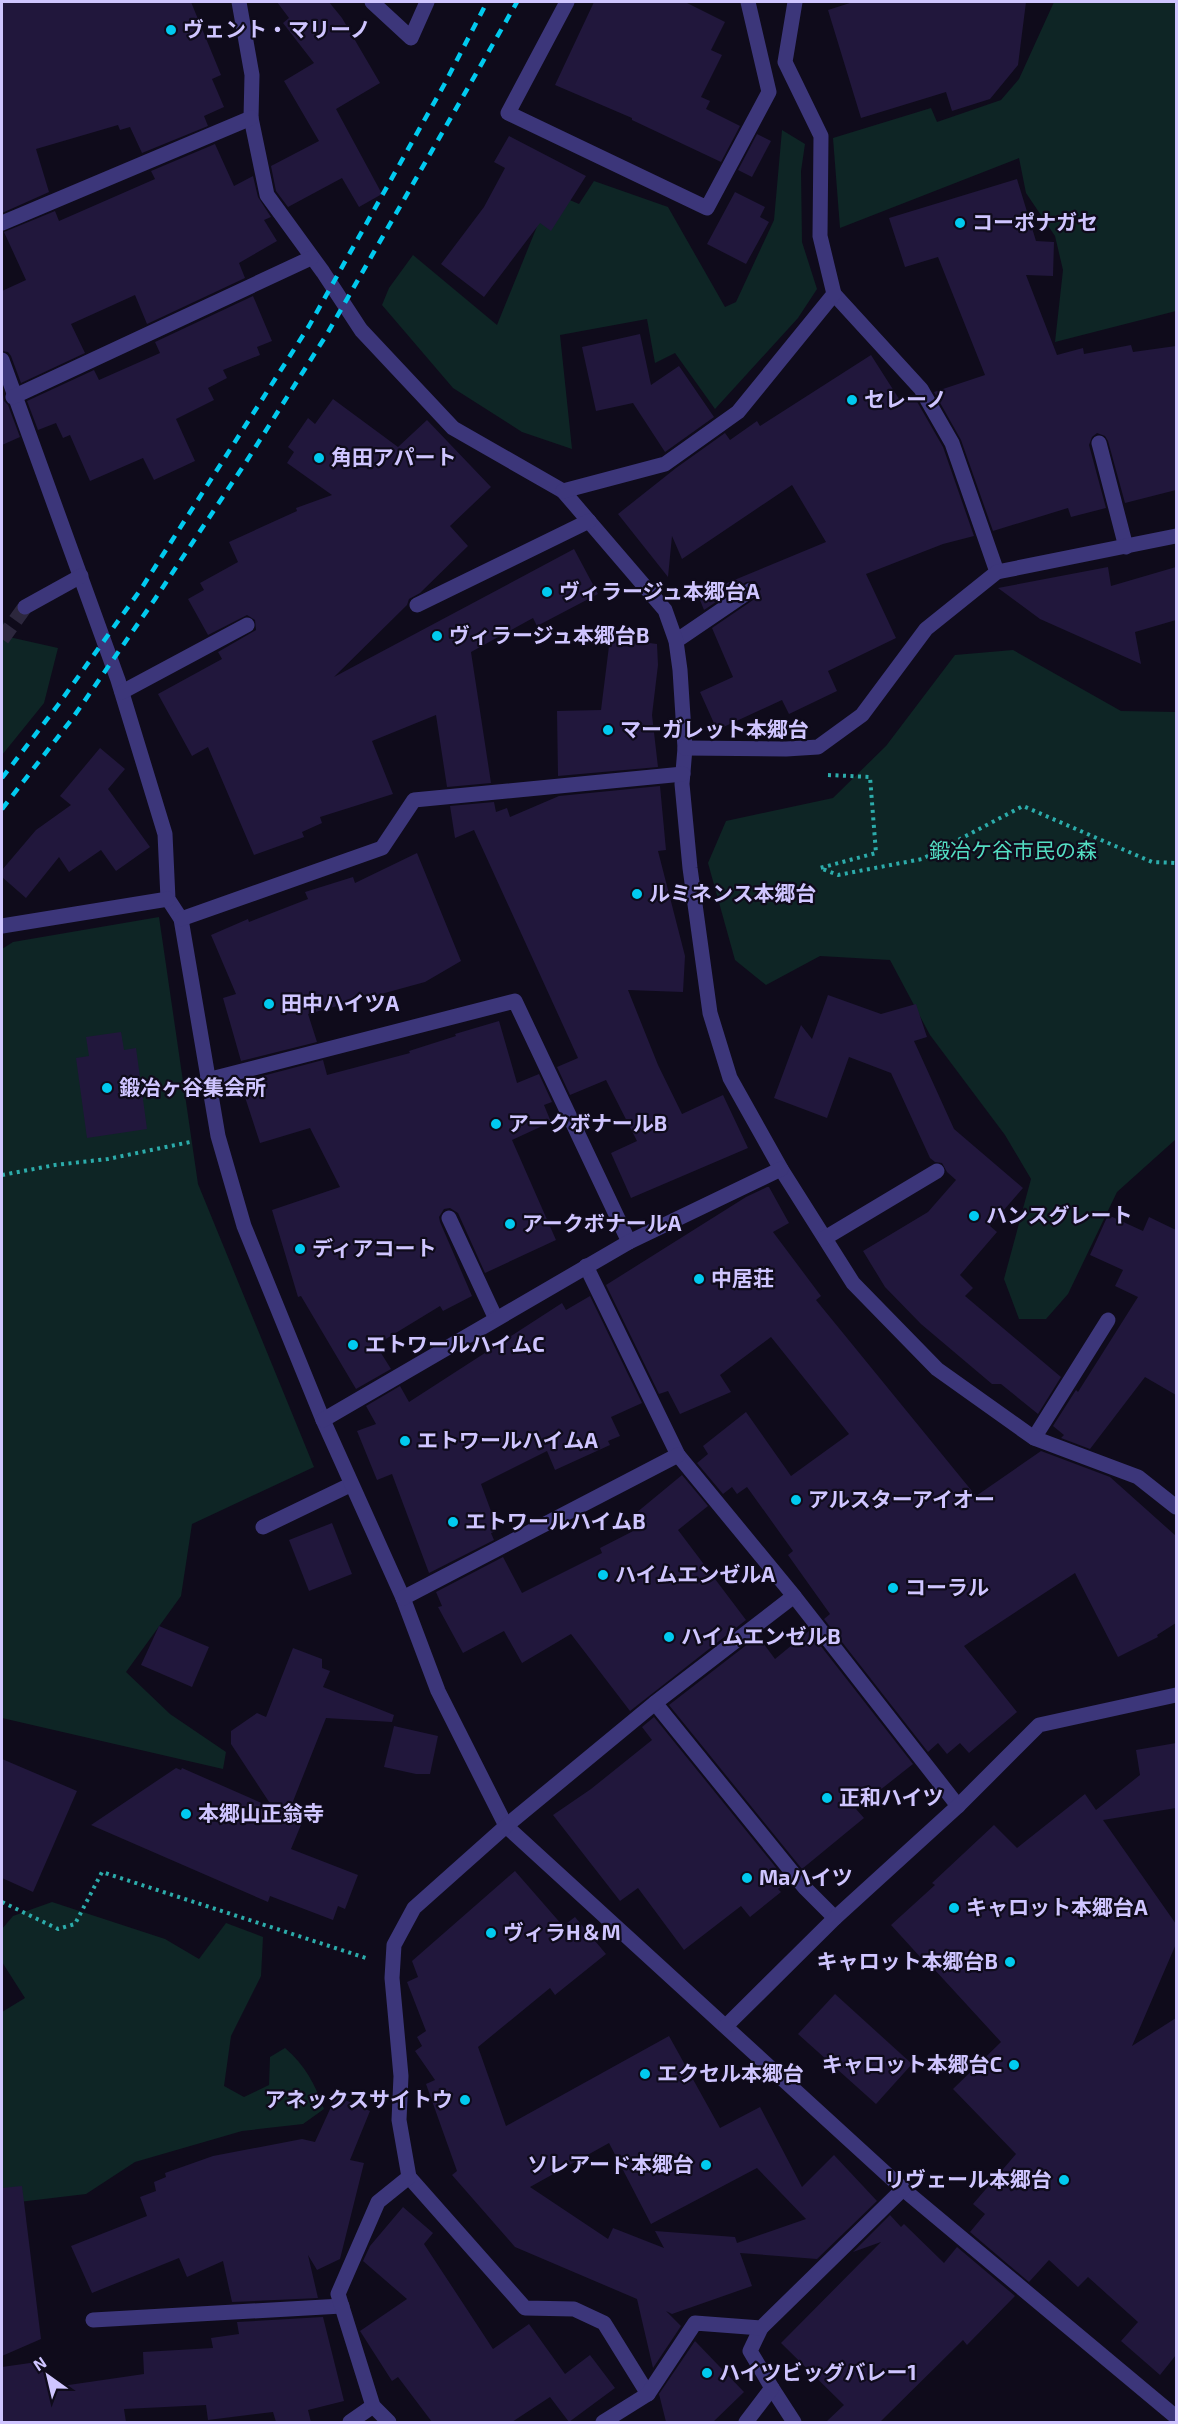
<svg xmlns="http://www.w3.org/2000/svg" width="1178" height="2424" font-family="'Exo 2','Noto Sans JP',sans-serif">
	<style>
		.green { fill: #0e2525 }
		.building { fill: #21173c; fill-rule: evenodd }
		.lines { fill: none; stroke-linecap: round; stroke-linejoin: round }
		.street-tunnel { stroke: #2c273d; stroke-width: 15; stroke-dasharray: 15 8; stroke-linecap: butt }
		.path { stroke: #2cacab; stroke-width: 4; stroke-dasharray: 3 4.5; stroke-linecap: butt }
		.lane { stroke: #3c367a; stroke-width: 15 }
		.street { stroke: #3c367a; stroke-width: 15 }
		.rail { stroke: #01caef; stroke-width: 4.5; stroke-dasharray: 9 8; stroke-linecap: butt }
		.poi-dot { fill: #01caef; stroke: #0f0b1b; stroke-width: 2 }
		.labels { text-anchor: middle; stroke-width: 4.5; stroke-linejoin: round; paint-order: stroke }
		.poi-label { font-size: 21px; font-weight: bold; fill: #cfc5ff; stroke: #0f0b1b; text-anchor: start }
		.park-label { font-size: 21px; fill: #53ddc2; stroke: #0f0b1b }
	</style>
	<rect width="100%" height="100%" fill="#0f0b1b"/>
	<!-- green -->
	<g class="green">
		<polygon points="1054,2 1176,2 1176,311 1055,342 1063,270 1055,236 1026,193 1019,158 840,228 833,138 931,108 937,122 1001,100 1019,79"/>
		<polygon points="782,130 805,144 801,171 802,242 817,289 798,318 715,409 675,353 655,363 647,319 560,335 572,449 522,432 453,388 382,305 389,288 413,255 497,325 551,192 579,204 594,181 668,207 725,307 736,302 774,220"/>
		<polygon points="2,619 9,637 58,648 44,703 2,755"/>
		<polygon points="1013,650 1121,711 1176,712 1176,1139 1117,1192 1068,1294 1046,1319 1019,1319 1004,1279 1031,1179 1005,1135 930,1035 890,960 820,956 766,985 735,960 708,863 726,821 833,798 886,746 955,655"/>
		<polygon points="159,917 198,1184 314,1467 192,1524 181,1596 126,1672 170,1714 226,1752 223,1769 2,1718 2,949 13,942"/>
		<path d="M52,1902L165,1939L199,1959L226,1923L263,1937L261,1976L231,2036L224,2086L244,2097L269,2085L270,2057L285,2048C305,2065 315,2084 324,2109L303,2124L242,2131L135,2162L86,2194L2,2204V2012L25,1998L2,1962V1929L13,1916Z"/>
	</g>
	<!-- building -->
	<g class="building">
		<polygon points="2,2 191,2 221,75 212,79 224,107 204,116 208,126 142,153 130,127 120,130 118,125 36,149 49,192 2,213"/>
		<polygon points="277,2 329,2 342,18 380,83 336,109 382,194 359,207 342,178 288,207 276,191 271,166 319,141 284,81 314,63 283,23 289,18"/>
		<polygon points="594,2 685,2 725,22 711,50 722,55 701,97 710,101 706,109 740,126 721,162 632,120 632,118 555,85"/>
		<polygon points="853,2 1026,2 1018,65 990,99 952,111 946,92 861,118 828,10"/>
		<polygon points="757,134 771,141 752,177 738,170"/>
		<polygon points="509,136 586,176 551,231 540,223 484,297 441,264 484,207 505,168 494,162"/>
		<polygon points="215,144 234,186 253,176 258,197 271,217 264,220 277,241 239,263 245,278 147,324 135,295 71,324 85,353 21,383 11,356 8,352 2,351 2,291 26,280 4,232 55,211 59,221 155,179 151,171"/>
		<polygon points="1017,179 1036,241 1054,242 1053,276 1026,275 1057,355 1083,348 1084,354 1131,345 1133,352 1176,346 1176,490 1125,503 1108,441 1105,436 1097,433 1092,437 1089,445 1106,508 1071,517 1068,508 993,531 961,440 934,392 985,375 938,257 905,267 889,218"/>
		<polygon points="735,192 765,207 760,217 769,222 746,264 707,244"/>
		<polygon points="253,296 272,341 257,347 260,355 223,370 227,378 208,388 214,400 176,419 195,461 154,480 143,458 90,481 70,435 63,438 56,423 38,430 27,401 94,370 99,380 160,353 155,342"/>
		<polygon points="640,334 651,385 679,366 714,417 665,452 633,403 596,411 582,347"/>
		<polygon points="871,355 901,402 915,398 943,447 974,536 943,544 866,574 896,638 828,671 837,691 789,714 782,700 717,730 700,692 733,677 712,628 756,598 761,589 755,581 746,582 704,610 698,595 826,542 792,485 682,559 672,536 668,577 618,514 676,468 725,433 730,440 757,421 760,426"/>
		<polygon points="2,387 4,401 8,405 20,437 2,445"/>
		<polygon points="333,399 398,447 427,420 491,487 450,526 468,546 420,593 409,599 407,605 334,677 574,549 598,594 537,626 533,618 471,652 491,783 447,787 436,715 372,741 393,794 320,817 322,823 302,832 304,837 254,855 208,747 192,756 158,694 222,659 218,652 256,630 255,620 247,615 208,635 188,599 204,590 200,583 238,562 229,542 297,511 296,508 332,495 287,463 294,452 288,447 308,418 315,424"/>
		<polygon points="1108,567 1111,586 1176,567 1176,620 1135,632 1141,664 1040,619 998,588"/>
		<polygon points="610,638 657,644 658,665 652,715 658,767 558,776 557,711 601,710"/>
		<polygon points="100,748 125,769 108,789 150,847 116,871 101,850 69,872 59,857 26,898 2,877 2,870 36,830 71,805 60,796"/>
		<polygon points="660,786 666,850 658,851 685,956 683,992 628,990 658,1065 682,1114 723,1095 748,1148 631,1198 611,1153 637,1141 606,1080 570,1095 557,1067 578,1058 474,830 455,838 450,806 494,802 496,812 507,808 510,817 559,796"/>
		<polygon points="417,853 461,961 425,982 308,1014 317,1042 241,1061 223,998 236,994 211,935 248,919 249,922 308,899 305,892 353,877 355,883"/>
		<polygon points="828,995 881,1014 916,1004 927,1037 914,1041 954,1129 1023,1188 990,1226 997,1232 960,1275 973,1288 965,1296 1061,1377 1038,1414 1001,1384 992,1384 921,1324 885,1287 863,1251 928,1212 956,1180 947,1172 942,1163 935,1162 930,1158 891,1073 849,1057 827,1118 774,1098 801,1025 812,1039"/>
		<polygon points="499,1021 517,1083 539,1074 552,1102 544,1105 551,1122 512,1140 556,1240 485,1273 458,1213 450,1208 444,1209 439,1217 440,1222 472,1296 443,1311 440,1306 376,1345 391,1369 356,1389 301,1296 298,1297 272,1210 340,1187 310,1128 260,1143 244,1094 250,1092 247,1080 323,1060 327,1075 410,1053 409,1051 456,1036 455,1034"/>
		<polygon points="121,1032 124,1050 136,1048 147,1129 87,1138 76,1058 89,1056 86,1037"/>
		<polygon points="767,1187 769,1187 789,1223 773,1232 821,1296 816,1300 976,1496 1041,1451 1110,1477 1176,1536 1176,1623 1157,1635 1158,1637 1118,1657 1075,1573 964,1646 1017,1712 969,1753 960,1743 947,1754 938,1743 928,1752 824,1619 830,1614 788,1555 793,1551 747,1487 737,1494 732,1487 723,1494 697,1463 708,1454 703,1446 746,1412 791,1476 849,1434 771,1337 720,1375 731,1392 680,1414 668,1391 659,1394 606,1285 746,1197"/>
		<polygon points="1108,1215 1143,1231 1149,1217 1176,1230 1176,1395 1145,1377 1090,1449 1061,1438 1064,1435 1053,1426 1076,1390 1078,1392 1138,1297 1115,1286 1123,1270 1090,1255"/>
		<polygon points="590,1296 642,1403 611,1417 620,1436 608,1441 610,1445 555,1470 547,1451 481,1484 498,1530 491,1533 494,1540 429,1573 392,1474 377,1480 357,1431 376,1424 366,1406 400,1386 409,1402 562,1303 566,1310"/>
		<polygon points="682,1475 708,1506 678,1530 746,1620 630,1711 571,1634 522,1663 504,1631 463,1653 438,1607 442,1606 436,1592 503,1557 522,1593 602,1553 600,1548 645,1525 636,1513"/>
		<polygon points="332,1523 352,1574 309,1591 289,1540"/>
		<polygon points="159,1626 209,1647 192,1687 141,1665"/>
		<polygon points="809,1631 913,1764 856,1809 864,1818 802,1869 669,1705 758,1636 775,1659"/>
		<polygon points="293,1648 322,1659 322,1668 330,1671 323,1687 394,1715 392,1722 326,1718 288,1814 303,1820 291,1849 358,1875 345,1909 338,1906 333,1920 270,1896 268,1902 91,1825 176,1768 181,1770 182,1768 273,1808 231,1744 231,1731 257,1713 266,1717"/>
		<polygon points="654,1717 787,1881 778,1889 781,1892 750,1917 741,1906 684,1950 638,1888 620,1901 553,1815 591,1789 652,1740 642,1727"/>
		<polygon points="394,1726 438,1736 430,1774 416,1774 384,1767"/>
		<polygon points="1176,1743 1176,1808 1103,1820 1176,1924 1176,1944 1132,2046 1176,2018 1176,2355 1160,2375 1121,2341 1138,2322 1088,2277 1078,2287 1049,2260 1029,2282 970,2232 985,2214 973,2204 1016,2154 953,2089 1001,2042 923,1957 922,1959 891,1925 935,1885 932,1883 994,1825 1017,1848 1085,1794 1096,1810 1140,1775 1136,1750"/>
		<polygon points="2,1759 77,1791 33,1892 2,1878"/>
		<path d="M515,1871L563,1926L575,1917L606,1954L555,1995L550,1988L478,2047L506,2126L669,2036L720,2128L760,2107L802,2187L834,2155L877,2201L817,2259L740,2253L752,2286L672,2314L666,2311L681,2326L653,2368L637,2299L515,2247L452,2175L457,2171L426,2084L435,2080L415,2051L422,2046L417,2037L426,2031L407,1982L418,1977L412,1961ZM609,2143L651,2224L757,2168L806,2219L737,2243L735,2237L655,2231L664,2248L613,2228L608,2239L530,2187Z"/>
		<polygon points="835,1994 912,2064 876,2104 798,2034"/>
		<polygon points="336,2096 370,2111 350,2160 364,2163 340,2259 317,2270 308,2255 318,2298 232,2302 223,2261 187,2277 179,2258 92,2293 71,2246 147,2216 140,2197 156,2191 154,2182 166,2177 165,2173 213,2156 302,2139 315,2142"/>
		<polygon points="22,2186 41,2339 2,2356 2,2188"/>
		<polygon points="403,2207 433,2233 424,2244 493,2349 529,2324 565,2374 590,2355 615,2388 569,2422 550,2397 512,2422 432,2422 398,2377 392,2381 360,2331 407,2299 363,2261 370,2246"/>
		<polygon points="890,2215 901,2227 904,2224 944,2263 957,2247 1015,2296 967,2345 963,2340 880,2422 826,2422 844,2405 781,2343 881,2242 853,2252"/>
		<polygon points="323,2317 344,2401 308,2410 311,2422 276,2422 273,2412 208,2420 206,2405 124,2409 126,2422 2,2422 2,2367 44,2361 48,2388 144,2374 143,2352 213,2348 211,2338 239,2334 237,2322"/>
		<polygon points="695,2341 744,2392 713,2422 666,2422 659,2394"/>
	</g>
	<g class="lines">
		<!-- street-tunnel -->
		<polyline class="street-tunnel" points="2,639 25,607"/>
		<!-- path -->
		<g class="path">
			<polyline points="828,775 870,777 876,853 820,868 838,875 922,859 1023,806 1152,862 1176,863"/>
			<polyline points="2,1175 55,1165 108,1159 190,1142"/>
			<polyline points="2,1902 58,1929 75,1924 102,1872 366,1958"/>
		</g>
		<!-- lane -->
		<g class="lane">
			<polyline points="834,294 921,389 952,443 997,572"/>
			<polyline points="676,641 751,590"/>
			<polyline points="449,1218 496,1319"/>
			<polyline points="1034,1438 1108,1320"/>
			<polyline points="263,1527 350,1485"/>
			<polyline points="772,2388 794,2422"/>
			<polyline points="746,2422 772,2388 750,2351 761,2328"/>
		</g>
		<!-- street -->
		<g class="street">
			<polyline points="239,2 252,75 251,118 267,195 323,272 361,330 453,428 563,491 665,610 676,641 680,670 685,748 682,784 690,868 710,1013 730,1078 781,1169 853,1283 937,1369 1034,1438 1138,1477 1176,1507"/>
			<polyline points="372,2 411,38 427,2"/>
			<polyline points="567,2 508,113 707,208 769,92 748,2"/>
			<polyline points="2,223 251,118"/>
			<polyline points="2,360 118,680 165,834 168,899 181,919 218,1136 244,1226 323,1420 403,1598 438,1691 506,1826 903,2189 1176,2417"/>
			<polyline points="13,397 311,258"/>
			<polyline points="1099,443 1126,547"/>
			<polyline points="563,491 665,464 738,412 834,294 820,236 821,136 785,62 795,2"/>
			<polyline points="417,605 589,521"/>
			<polyline points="25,607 81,576"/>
			<polyline points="122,692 247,625"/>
			<polyline points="685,748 786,749 818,747 862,715 926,629 997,572 1176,536"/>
			<polyline points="181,919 382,848 414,800 683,774"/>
			<polyline points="2,926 168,899"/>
			<polyline points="207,1080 515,1001 629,1242"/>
			<polyline points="825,1238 937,1171"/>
			<polyline points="586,1266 678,1455 794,1596 958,1806"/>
			<polyline points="323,1420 629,1242 781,1169"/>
			<polyline points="403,1598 678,1455"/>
			<polyline points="655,1703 805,1888 835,1918"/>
			<polyline points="726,2026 835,1918 958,1806 1039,1725 1176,1695"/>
			<polyline points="409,2177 525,2308 574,2309 604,2323 648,2394"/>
			<polyline points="93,2320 342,2306"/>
			<polyline points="350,2422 373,2406"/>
			<polyline points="389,2422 373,2406 338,2294 378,2202 409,2177 399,2120 401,2076 392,1978 394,1945 414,1908 506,1826 655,1703 794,1596"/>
			<polyline points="603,2422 648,2394 695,2323 761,2328 903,2189"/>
		</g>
		<!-- rail -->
		<g class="rail">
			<polyline points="2,778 58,705 141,589 309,326 444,85 487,2"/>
			<polyline points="2,809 72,719 155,599 246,462 327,334 517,2"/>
		</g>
	</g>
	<!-- markers -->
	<g class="poi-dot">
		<circle cx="171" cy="30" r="6"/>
		<circle cx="960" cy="223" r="6"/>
		<circle cx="852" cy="400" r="6"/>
		<circle cx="319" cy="458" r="6"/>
		<circle cx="547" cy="592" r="6"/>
		<circle cx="437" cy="636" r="6"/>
		<circle cx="608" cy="730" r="6"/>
		<circle cx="637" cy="894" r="6"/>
		<circle cx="269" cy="1004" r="6"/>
		<circle cx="107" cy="1088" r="6"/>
		<circle cx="496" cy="1124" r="6"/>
		<circle cx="974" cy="1216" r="6"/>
		<circle cx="510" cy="1224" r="6"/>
		<circle cx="300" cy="1249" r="6"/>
		<circle cx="699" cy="1279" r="6"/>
		<circle cx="353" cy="1345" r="6"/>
		<circle cx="405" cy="1441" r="6"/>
		<circle cx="796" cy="1500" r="6"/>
		<circle cx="453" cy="1522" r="6"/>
		<circle cx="603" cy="1575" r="6"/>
		<circle cx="893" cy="1588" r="6"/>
		<circle cx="669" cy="1637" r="6"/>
		<circle cx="827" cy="1798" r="6"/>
		<circle cx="186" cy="1814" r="6"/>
		<circle cx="747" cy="1878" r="6"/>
		<circle cx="954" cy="1908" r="6"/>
		<circle cx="491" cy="1933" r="6"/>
		<circle cx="1010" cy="1962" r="6"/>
		<circle cx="1014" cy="2065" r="6"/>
		<circle cx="645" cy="2074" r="6"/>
		<circle cx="465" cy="2100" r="6"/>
		<circle cx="706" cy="2165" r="6"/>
		<circle cx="1064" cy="2180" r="6"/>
		<circle cx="707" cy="2373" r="6"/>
	</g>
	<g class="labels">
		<!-- poi labels -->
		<g class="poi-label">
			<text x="183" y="37">ヴェント・マリーノ</text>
			<text x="972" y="230">コーポナガセ</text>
			<text x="864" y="407">セレーノ</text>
			<text x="331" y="465">角田アパート</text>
			<text x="559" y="599">ヴィラージュ本郷台A</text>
			<text x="449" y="643">ヴィラージュ本郷台B</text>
			<text x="620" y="737">マーガレット本郷台</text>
			<text x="649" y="901">ルミネンス本郷台</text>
			<text x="281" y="1011">田中ハイツA</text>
			<text x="119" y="1095">鍛冶ヶ谷集会所</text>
			<text x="508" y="1131">アークボナールB</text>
			<text x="986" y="1223">ハンスグレート</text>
			<text x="522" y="1231">アークボナールA</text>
			<text x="312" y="1256">ディアコート</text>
			<text x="711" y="1286">中居荘</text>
			<text x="365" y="1352">エトワールハイムC</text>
			<text x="417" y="1448">エトワールハイムA</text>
			<text x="808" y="1507">アルスターアイオー</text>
			<text x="465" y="1529">エトワールハイムB</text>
			<text x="615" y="1582">ハイムエンゼルA</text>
			<text x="905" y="1595">コーラル</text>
			<text x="681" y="1644">ハイムエンゼルB</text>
			<text x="839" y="1805">正和ハイツ</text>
			<text x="198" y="1821">本郷山正翁寺</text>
			<text x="759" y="1885">Maハイツ</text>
			<text x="966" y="1915">キャロット本郷台A</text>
			<text x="503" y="1940">ヴィラH＆M</text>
			<text x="998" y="1969" text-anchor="end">キャロット本郷台B</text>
			<text x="1002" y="2072" text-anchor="end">キャロット本郷台C</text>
			<text x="657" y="2081">エクセル本郷台</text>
			<text x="453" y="2107" text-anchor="end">アネックスサイトウ</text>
			<text x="694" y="2172" text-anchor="end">ソレアード本郷台</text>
			<text x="1052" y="2187" text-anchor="end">リヴェール本郷台</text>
			<text x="719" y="2380">ハイツビッグバレー1</text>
		</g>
		<!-- park labels -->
		<g class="park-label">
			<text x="1013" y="858">鍛冶ケ谷市民の森</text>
		</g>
	</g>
	<!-- border -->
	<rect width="1178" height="2424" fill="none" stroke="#cfc5ff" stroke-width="6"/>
	<!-- north arrow -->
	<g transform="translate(48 2376) rotate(326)" stroke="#0f0b1b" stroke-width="4.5" paint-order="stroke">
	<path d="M0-4.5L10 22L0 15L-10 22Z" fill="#cfc5ff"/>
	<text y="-9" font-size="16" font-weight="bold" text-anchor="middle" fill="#cfc5ff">N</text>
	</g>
</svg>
